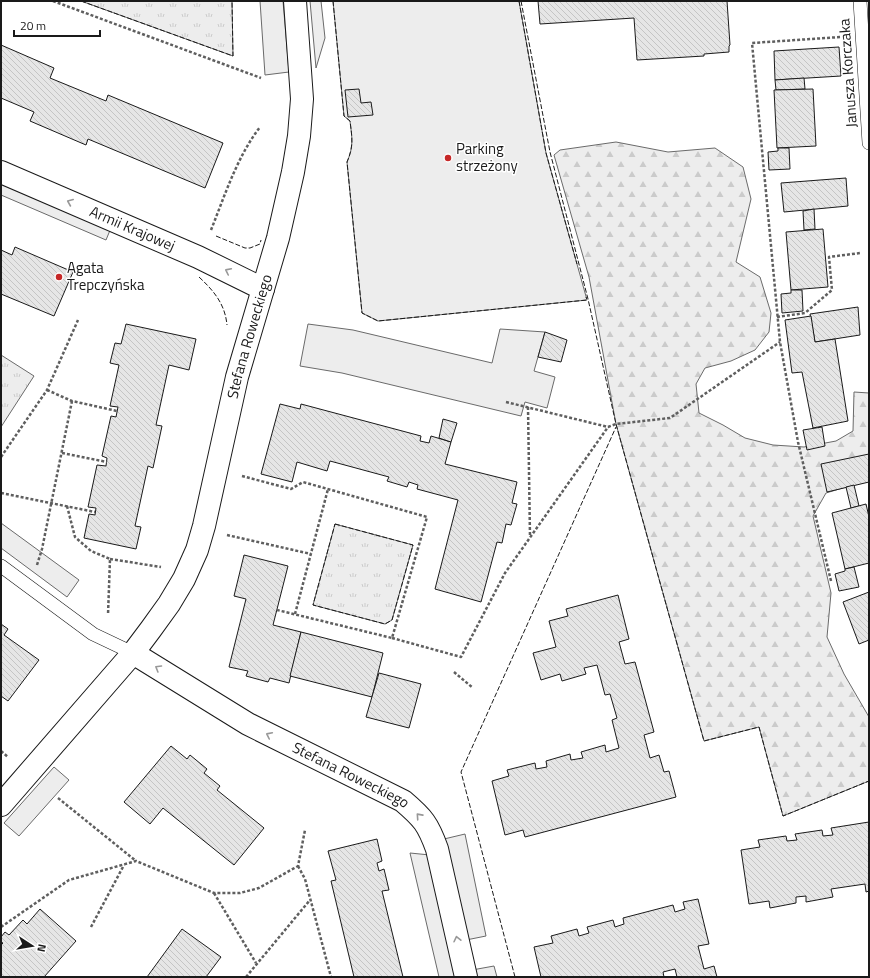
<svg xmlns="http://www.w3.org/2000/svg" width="870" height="978" font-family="'Titillium Web',sans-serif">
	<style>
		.forest { fill: url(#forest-firs); stroke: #6a6a6a }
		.park { fill: url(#park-tufts); stroke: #6a6a6a }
		.pitch { fill: #ededed; stroke: #6a6a6a }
		.building { fill: url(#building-back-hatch); stroke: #1a1a1a }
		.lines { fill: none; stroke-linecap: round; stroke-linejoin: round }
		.lane-casing { stroke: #1a1a1a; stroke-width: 14 }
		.street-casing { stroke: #1a1a1a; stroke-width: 24 }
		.path { stroke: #5f5f5f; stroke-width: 2.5; stroke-dasharray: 3 2; stroke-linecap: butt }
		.lane { stroke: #fff; stroke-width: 13 }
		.street { stroke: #fff; stroke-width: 22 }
		.fence { stroke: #1a1a1a; stroke-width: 1; stroke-dasharray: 5 2; stroke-linecap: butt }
		.oneway { stroke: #989898 }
		.poi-dot { fill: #c62828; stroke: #fff; stroke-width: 1.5 }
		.labels { text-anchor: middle; stroke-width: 3; stroke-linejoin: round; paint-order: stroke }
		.street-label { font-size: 15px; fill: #1a1a1a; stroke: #fff }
		.poi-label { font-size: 15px; fill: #1a1a1a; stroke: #fff; text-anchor: start }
	</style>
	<defs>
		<pattern id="forest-firs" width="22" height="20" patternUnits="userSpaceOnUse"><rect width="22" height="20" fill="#ededed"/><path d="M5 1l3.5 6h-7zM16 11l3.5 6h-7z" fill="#cbcbcb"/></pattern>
		<pattern id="park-tufts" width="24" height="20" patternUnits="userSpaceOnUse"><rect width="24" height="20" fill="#ededed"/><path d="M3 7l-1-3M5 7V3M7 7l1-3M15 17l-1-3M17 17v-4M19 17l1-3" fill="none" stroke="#cbcbcb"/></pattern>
		<pattern id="building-back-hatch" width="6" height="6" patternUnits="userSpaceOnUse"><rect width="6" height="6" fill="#e6e6e6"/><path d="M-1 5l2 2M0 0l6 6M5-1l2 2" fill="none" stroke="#c5c5c5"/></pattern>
	</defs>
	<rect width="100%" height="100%" fill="#fff"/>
	<!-- forest -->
	<polygon class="forest" points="616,142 668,152 715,148 743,167 751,199 736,262 760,277 771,313 769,332 755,350 731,361 705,368 696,384 699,413 723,425 745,438 773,445 804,447 836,441 853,431 854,392 869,393 869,480 826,493 813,516 831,593 827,637 844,674 869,717 869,781 783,816 759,727 704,741 616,424 589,277 554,155 560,150"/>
	<!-- park -->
	<g class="park">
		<polygon points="81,1 232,1 233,56"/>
		<polygon points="1,355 34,376 1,427"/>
		<polygon points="335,524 413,545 392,620 385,624 313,605"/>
	</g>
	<!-- pitch -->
	<g class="pitch">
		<polygon points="260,1 283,1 289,72 265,75"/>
		<polygon points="310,1 321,1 325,38 316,68"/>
		<path d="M333,1H519L546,153L587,300L378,321L362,313L347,162C354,146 352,138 350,121L344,116Z"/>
		<polygon points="1,176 113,223 106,240 1,195"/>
		<polygon points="308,324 353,330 492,363 500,329 545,332 534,371 555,377 547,408 525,402 521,416 342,373 300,366"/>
		<polygon points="1,523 79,580 67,597 1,548"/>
		<polygon points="54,767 69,780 19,836 4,823"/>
		<polygon points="465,834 486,936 466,940 444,839"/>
		<polygon points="410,853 430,855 458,977 439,977"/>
		<polygon points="494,966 497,977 474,977 472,970"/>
	</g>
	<!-- building -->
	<g class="building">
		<polygon points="538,1 727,1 730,45 729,46 729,52 704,54 704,56 637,60 634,18 540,24"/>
		<polygon points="1,45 54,68 50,78 106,101 108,95 223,143 205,188 88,139 86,145 30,121 34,112 1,98"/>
		<polygon points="839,47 841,76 775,80 774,51"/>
		<polygon points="804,78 805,89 776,90 775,80"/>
		<polygon points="359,89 361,103 371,102 373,115 348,117 345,90"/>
		<polygon points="813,89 816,146 777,148 774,90"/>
		<polygon points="778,148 789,148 790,169 769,170 768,152 778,151"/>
		<polygon points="846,178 848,206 784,212 781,183"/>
		<polygon points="814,209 815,229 804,230 803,211"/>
		<polygon points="823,229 828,287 791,290 786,232"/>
		<polygon points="15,247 73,272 54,316 1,294 1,250 12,255"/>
		<polygon points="791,290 802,290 803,311 782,313 781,294 791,293"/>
		<polygon points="858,307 860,335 815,342 810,314"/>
		<polygon points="811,316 815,342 835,339 848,421 813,428 802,372 792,373 785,320"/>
		<polygon points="126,324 196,339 189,370 169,365 156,425 162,426 153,468 148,466 135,526 141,527 136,549 84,538 89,514 95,515 96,508 88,507 97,465 106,466 107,458 102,456 111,416 116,417 118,407 110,406 119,365 110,363 115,343 121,344"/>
		<polygon points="545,332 567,340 561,362 538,357"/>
		<polygon points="280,404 300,409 301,404 421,436 420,441 429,443 431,436 451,442 445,464 517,482 512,503 517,504 511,525 506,524 502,543 497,542 481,602 435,589 458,500 417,489 418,485 409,482 407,487 387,481 389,477 330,461 327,471 297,462 292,482 261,474"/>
		<polygon points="443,419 457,423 451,442 439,438"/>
		<polygon points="822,427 825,446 807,450 803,430"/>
		<polygon points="869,454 869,482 827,492 821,464"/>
		<polygon points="854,485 859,506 851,508 846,487"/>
		<polygon points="866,504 869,517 869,563 845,569 832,513"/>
		<polygon points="244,555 288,566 273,625 301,632 289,683 270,678 268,682 246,676 248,671 229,667 246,599 234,596"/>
		<polygon points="854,567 859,587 839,591 835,574 845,571 845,569"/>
		<polygon points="869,592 869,640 859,644 843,602"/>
		<polygon points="618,595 629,639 619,642 625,664 635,662 654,732 644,735 650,758 659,755 664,772 669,771 676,797 525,837 523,830 505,835 492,781 509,776 507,770 535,763 536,769 547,767 546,761 570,754 571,760 583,758 581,752 605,745 606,752 619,748 612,720 617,718 610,694 605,695 597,665 584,668 586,674 562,681 560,674 541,680 533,653 556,647 549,621 568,616 566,609"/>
		<polygon points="1,624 8,629 4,635 39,660 8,701 1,696"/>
		<polygon points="301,632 383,653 372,697 290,676"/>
		<polygon points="379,673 421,684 409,728 366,717"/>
		<polygon points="171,746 187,759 190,755 207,769 204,773 220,786 217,790 264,828 234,865 163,808 150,824 124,802"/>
		<polygon points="869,822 869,891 866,892 865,884 831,889 833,897 806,902 806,896 796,897 796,903 770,908 769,901 749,904 741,850 760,847 758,840 786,836 787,841 797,840 795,834 822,830 823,836 833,835 831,828"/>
		<polygon points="377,839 382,861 377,863 379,871 384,869 389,890 382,891 403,977 354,977 331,881 336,880 328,851"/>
		<polygon points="698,899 709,944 698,946 704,969 714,966 717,977 677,977 675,969 663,972 664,977 541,977 534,947 553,943 551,936 577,929 579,936 589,933 587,927 613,920 615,927 624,924 623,918 673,905 675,912 685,909 683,902"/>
		<polygon points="40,909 76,941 44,977 1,977 1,945 3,943 1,942 1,937 5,932 9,935 23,920 27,924"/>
		<polygon points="182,929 221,957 206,977 147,977"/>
	</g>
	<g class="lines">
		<defs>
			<g id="lane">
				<polyline points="860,1 869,143"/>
				<polyline points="1,566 93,634 133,653"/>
			</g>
			<g id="street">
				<path id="s1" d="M1,172L198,257L263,289"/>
				<path id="s2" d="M133,653L248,724L403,801C423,818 428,824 437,849L466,977"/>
				<path id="s3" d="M1,805L133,653L151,629L169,604L184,579L197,550L204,526L237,377L278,238L293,172L299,136L302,99L295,1"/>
			</g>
		</defs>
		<!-- lane casing -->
		<use href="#lane" class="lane-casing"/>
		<!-- street casing -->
		<use href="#street" class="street-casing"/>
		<!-- path -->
		<g class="path">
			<polyline points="53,1 261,78"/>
			<path d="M211,230C225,195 237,157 260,127"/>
			<polyline points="777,317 805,313 832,290 829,257 860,253"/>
			<polyline points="47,390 72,401 117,411"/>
			<polyline points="506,402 608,427 616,424 670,418 780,342"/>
			<polyline points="528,407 530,537"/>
			<polyline points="62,453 107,462"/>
			<polyline points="1,457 47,390 78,320"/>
			<polyline points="242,476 291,489 303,482 427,517 392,638 277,610"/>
			<polyline points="1,493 95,512"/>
			<polyline points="67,506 75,537 91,551 110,559 108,615"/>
			<polyline points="227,535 311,554"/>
			<polyline points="110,559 161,567"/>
			<polyline points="37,565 42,549 72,401"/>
			<polyline points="831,581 798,442 780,342 752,43 841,37"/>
			<polyline points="295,614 328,489"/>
			<polyline points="392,638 461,657 505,573 608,427"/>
			<polyline points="454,672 473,688"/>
			<polyline points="1,751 8,757"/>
			<polyline points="58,798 136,861"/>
			<polyline points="298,866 305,879 331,977"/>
			<polyline points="214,893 256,963"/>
			<polyline points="1,927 69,880 136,861 214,893 240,893 259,888 298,866 305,830"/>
			<polyline points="91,927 124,865"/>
			<polyline points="246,977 310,900"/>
		</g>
		<!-- lane -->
		<use href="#lane" class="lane"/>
		<!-- street -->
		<use href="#street" class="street"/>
		<!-- fence -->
		<g class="fence">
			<polyline points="81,1 233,56 232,1"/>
			<path d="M333,1L344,116L350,121C352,137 354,146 347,162L362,313L378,321L587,300L586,297"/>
			<polyline points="519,1 546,153 577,264"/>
			<polyline points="521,1 550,152 588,299 616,424 704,741 759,727 783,816 869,781"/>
			<polyline points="216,236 245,248 250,248 260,244 261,240"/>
			<path d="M199,277C214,291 225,304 227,325"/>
			<polygon points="335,524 413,545 392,620 385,624 313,605"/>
			<polyline points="515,977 461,772 616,427"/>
		</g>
	</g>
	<!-- one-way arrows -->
	<defs><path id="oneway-chevron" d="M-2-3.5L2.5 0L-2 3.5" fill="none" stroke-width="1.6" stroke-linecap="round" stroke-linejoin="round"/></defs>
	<g class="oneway">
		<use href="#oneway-chevron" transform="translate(70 202) rotate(-157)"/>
		<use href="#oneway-chevron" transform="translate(228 271) rotate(-154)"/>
		<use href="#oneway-chevron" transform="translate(158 668) rotate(-149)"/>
		<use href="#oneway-chevron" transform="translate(269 735) rotate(-154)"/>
		<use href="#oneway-chevron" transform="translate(419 816) rotate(-132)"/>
		<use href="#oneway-chevron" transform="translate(457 939) rotate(-103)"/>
	</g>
	<!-- markers -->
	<g class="poi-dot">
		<circle cx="448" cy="158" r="4"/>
		<circle cx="59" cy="277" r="4"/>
	</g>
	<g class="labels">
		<!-- street labels -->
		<g class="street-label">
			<text transform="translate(848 73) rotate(-94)" y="5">Janusza Korczaka</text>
			<text dy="5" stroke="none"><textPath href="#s1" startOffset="143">Armii Krajowej</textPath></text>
			<text dy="5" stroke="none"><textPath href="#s3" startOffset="543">Stefana Roweckiego</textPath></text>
			<text dy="5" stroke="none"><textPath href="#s2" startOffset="250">Stefana Roweckiego</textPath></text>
		</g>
		<!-- poi labels -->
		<g class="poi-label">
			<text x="456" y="154">Parking<tspan x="456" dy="17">strzeżony</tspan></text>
			<text x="67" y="273">Agata<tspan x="67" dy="17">Trepczyńska</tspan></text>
		</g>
	</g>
	<!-- border -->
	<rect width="870" height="978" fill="none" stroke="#1a1a1a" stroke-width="4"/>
	<!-- north arrow -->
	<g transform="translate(32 946) rotate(102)" stroke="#ffffff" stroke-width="3" paint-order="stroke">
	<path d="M0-3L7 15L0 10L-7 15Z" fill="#1a1a1a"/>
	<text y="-6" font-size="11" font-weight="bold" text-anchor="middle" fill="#1a1a1a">N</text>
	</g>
	<!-- scale -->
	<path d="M14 30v6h86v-6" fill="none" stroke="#1a1a1a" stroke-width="2"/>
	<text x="20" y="30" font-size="12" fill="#1a1a1a" stroke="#ffffff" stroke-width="3" paint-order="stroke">20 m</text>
</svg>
